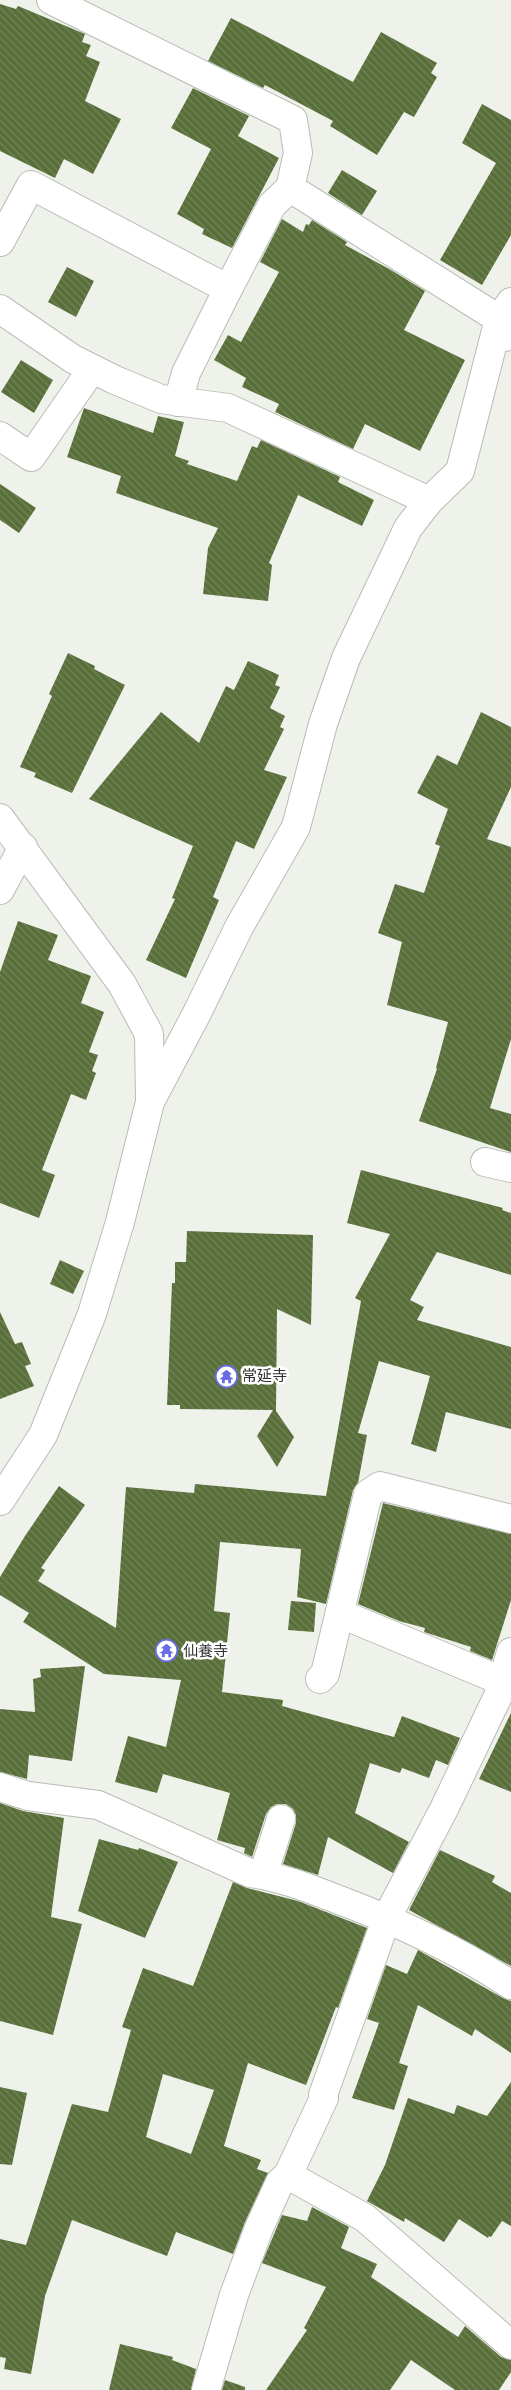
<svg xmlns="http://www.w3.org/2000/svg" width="511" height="2390" font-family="Ubuntu,'Noto Sans JP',sans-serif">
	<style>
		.building { fill: url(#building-back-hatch); fill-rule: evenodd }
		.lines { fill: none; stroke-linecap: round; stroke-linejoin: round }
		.minor-casing { stroke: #b9bcb6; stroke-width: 30 }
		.minor { stroke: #fff; stroke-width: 28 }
		.labels { text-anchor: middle; stroke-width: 5; stroke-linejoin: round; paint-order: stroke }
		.poi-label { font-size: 15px; fill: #30322f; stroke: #fff; text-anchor: start }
	</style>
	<defs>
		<pattern id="building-back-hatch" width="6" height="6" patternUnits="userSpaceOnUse" patternTransform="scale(1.25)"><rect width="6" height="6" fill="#596f39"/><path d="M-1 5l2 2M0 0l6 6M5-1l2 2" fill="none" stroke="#73845b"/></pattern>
	</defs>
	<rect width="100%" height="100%" fill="#eff2eb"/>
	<!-- building -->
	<g class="building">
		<polygon points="0,4 16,9 18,6 85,34 82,42 91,45 86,56 100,62 85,101 121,119 93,174 64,159 55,178 0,151"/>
		<polygon points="231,18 353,82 381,32 437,63 431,73 437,77 414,117 404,112 377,155 330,126 333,121 265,85 263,88 208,61"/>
		<polygon points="193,88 249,116 238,136 279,158 232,248 202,234 204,229 177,214 211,149 171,128"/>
		<polygon points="482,104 511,120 511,235 482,285 440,260 496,163 462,143"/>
		<polygon points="342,170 377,191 362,215 328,193"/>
		<polygon points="282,219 303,232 306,224 309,225 312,220 347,242 345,245 391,270 425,291 404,330 465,360 420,451 365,424 353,449 275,412 279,404 242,387 246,378 214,360 228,335 241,342 279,272 260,262"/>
		<polygon points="67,267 94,281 76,317 48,302"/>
		<polygon points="21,360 53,380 34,413 1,392"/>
		<polygon points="84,408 153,433 158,416 184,422 175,456 189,461 187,464 237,481 252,446 257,448 261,440 340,477 338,482 374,500 362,526 298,495 269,563 272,565 268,601 203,594 208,548 218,528 116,493 121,476 67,457"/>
		<polygon points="0,484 36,508 19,533 0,520"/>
		<polygon points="68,653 95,666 94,669 125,685 72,793 34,777 36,773 20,767 52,696 49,694"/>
		<polygon points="248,661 279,675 275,685 280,687 270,708 285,716 280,727 284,729 264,770 287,777 254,849 236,841 213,897 219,900 186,978 146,960 175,899 172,898 193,846 89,799 161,712 199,743 226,686 234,690"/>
		<polygon points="481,712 511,727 511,787 487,839 511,847 511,1039 490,1108 511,1114 511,1152 419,1121 437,1069 436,1068 448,1022 387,1005 402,942 378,933 395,884 424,893 440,846 435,844 448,809 417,793 437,755 457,765"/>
		<polygon points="18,921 58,935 48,960 91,976 81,1003 104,1012 89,1052 98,1055 92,1071 96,1073 86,1100 71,1094 42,1170 55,1175 39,1218 0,1203 0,972"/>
		<polygon points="361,1170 503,1208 502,1210 511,1213 511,1275 437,1252 410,1300 424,1307 417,1320 511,1347 511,1429 446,1412 436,1452 411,1444 430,1376 379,1361 358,1433 367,1435 358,1483 353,1490 326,1604 297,1597 301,1549 220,1542 214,1611 230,1613 222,1692 283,1700 282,1706 394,1737 402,1716 460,1738 448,1765 436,1760 429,1778 402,1768 400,1773 370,1763 355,1813 409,1842 393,1873 328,1837 318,1875 283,1864 296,1823 296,1815 293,1809 286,1804 277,1804 271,1807 266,1814 252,1857 244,1853 245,1848 217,1840 230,1793 163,1774 157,1793 115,1782 128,1736 166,1747 181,1680 104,1674 23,1622 29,1613 0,1595 0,1577 25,1536 59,1486 85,1505 41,1568 45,1570 38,1581 116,1628 126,1487 194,1493 195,1484 326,1496 361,1301 355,1298 390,1234 347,1223"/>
		<polygon points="187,1231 313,1235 311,1325 277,1309 276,1411 294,1437 277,1467 257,1436 273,1410 180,1409 180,1405 167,1405 172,1283 175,1283 175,1262 186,1262"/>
		<polygon points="60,1260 84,1271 73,1294 50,1284"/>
		<polygon points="0,1312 15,1344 22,1342 31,1364 25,1366 34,1386 0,1399"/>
		<polygon points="383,1503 511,1534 511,1600 492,1660 470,1651 471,1647 424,1632 425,1628 399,1621 358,1604"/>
		<polygon points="291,1601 316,1603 314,1632 288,1630"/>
		<polygon points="85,1666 72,1761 29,1755 27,1779 0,1772 0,1709 35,1712 33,1679 41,1677 40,1669"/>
		<polygon points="511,1713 511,1792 479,1779"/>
		<polygon points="0,1803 23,1811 64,1818 51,1917 82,1924 53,2035 0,2021"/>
		<polygon points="99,1839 138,1850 139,1848 178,1862 145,1938 78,1911"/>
		<polygon points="440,1850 495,1876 492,1882 511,1893 511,1966 409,1910"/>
		<path d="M233,1882L247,1888L298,1901L367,1928L338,2008L336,2007L306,2085L248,2063L224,2146L261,2160L257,2169L268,2173L245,2222L233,2254L176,2232L167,2256L72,2220L45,2296L31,2374L4,2369L6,2358L0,2357V2239L26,2245L72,2104L108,2112L131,2030L122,2027L143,1968L193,1986ZM163,2074L214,2090L191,2154L146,2137Z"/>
		<polygon points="418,1950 503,1998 511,2001 511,2053 475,2029 472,2036 418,2005 399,2063 408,2066 394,2110 352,2098 379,2023 367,2019 386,1965 407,1974"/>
		<polygon points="511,2082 511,2226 502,2221 491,2237 489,2236 488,2238 459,2219 444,2242 405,2218 404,2222 367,2201 385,2165 408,2098 454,2114 457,2105 487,2116"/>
		<polygon points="0,2087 27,2093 12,2165 0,2164"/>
		<polygon points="312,2207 349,2227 341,2248 377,2264 371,2277 458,2337 465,2326 501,2357 511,2360 511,2372 499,2390 455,2390 411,2360 390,2390 266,2390 307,2330 304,2328 326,2287 262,2263 282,2215 307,2221"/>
		<polygon points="120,2344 173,2357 172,2360 196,2369 191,2390 109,2390"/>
		<polygon points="225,2380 245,2387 245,2390 222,2390"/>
	</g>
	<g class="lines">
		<defs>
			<g id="minor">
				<polyline points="51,0 293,120 298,153 290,188 499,319 505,337"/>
				<polyline points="0,242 31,185 228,289"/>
				<polyline points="0,309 73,359 115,380 161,399 228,408 429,501"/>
				<polyline points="178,402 186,373 228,289 272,205 290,188"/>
				<polyline points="0,436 31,457 92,369"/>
				<polyline points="0,818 122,984 149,1034 150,1101"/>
				<polyline points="0,890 23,847"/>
				<polyline points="485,1162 511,1168"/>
				<polyline points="0,1501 43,1435 92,1314 120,1222 150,1102 197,1013 239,927 296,827 323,724 346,658 408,528 429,501 460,471 499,319 511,302"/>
				<polyline points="341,1614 502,1681"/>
				<polyline points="320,1679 325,1674 368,1494 380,1486 511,1519"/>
				<path d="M0,1787L28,1796L98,1805L250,1873C280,1877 306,1887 334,1898C396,1921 455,1948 511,1985"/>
				<polyline points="263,1875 281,1819"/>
				<polyline points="288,2175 365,2218 511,2345"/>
				<polyline points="206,2390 234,2295 259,2228 280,2182 288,2175 324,2098 323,2095 387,1917 444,1809 498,1696 511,1652"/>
			</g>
		</defs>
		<!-- minor casing -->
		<use href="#minor" class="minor-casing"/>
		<!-- minor -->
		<use href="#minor" class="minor"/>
	</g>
	<!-- icons -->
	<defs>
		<symbol id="temple-ring" viewBox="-11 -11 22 22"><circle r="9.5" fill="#fff" stroke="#696ce6" stroke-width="1.5"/><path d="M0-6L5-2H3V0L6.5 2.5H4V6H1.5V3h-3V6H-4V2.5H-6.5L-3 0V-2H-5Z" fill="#696ce6"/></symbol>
	</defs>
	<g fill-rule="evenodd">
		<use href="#temple-ring" x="214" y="1364" width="25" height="25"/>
		<use href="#temple-ring" x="154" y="1638" width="25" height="25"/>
	</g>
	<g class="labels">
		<!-- poi labels -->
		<g class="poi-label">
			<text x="242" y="1381">常延寺</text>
			<text x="183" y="1656">仙養寺</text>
		</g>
	</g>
</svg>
